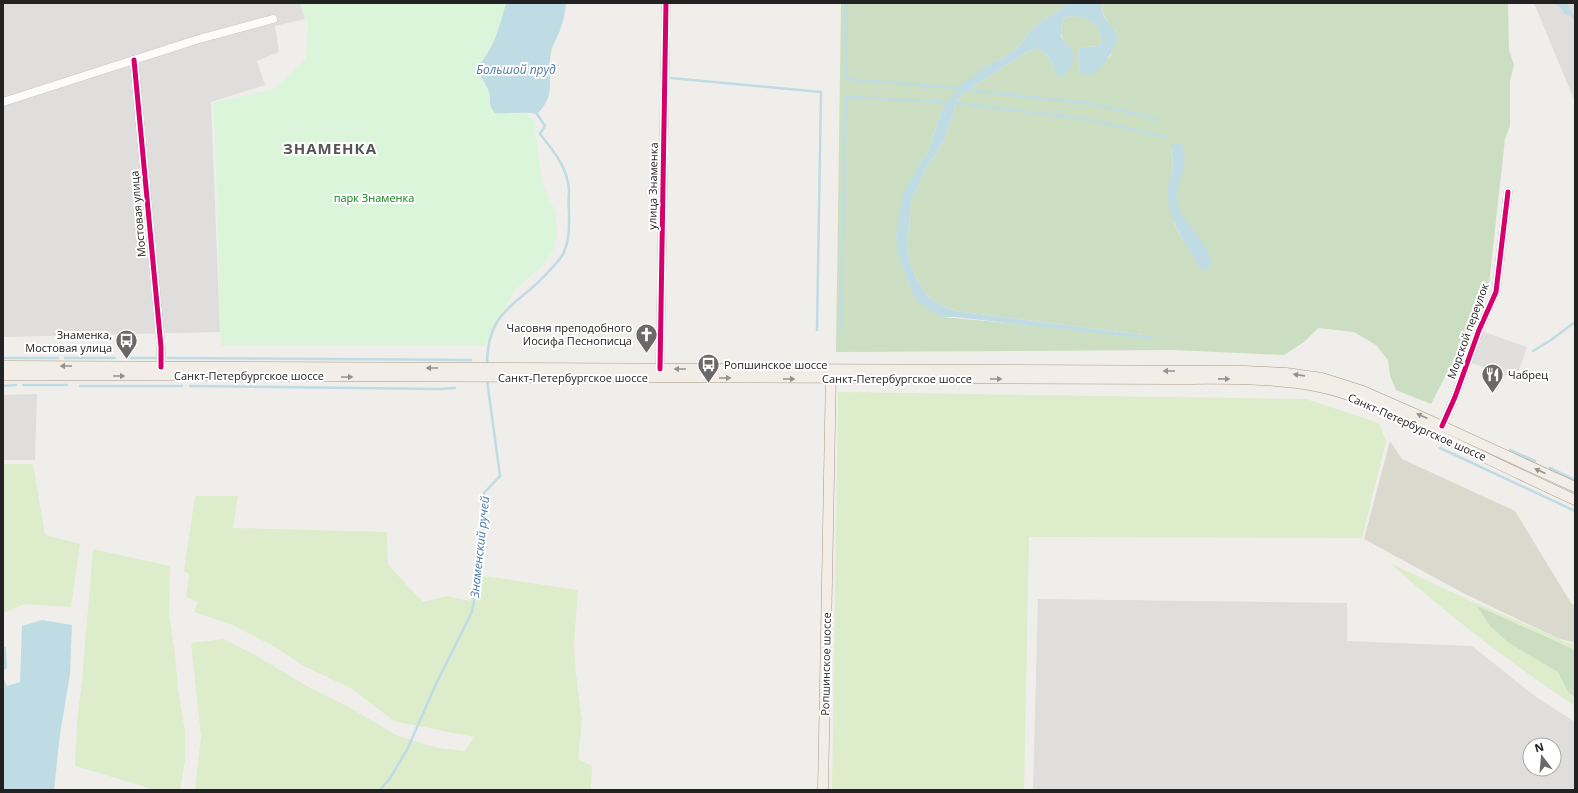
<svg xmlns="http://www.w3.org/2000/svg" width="1578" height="793" font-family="'Open Sans',sans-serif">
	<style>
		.residential { fill: #dfdedc; fill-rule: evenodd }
		.construction { fill: #d9d9cd }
		.grass { fill: #ddeccb }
		.forest { fill: #cbdec1; fill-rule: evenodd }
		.park { fill: #daf5da }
		.parking { fill: #e0dfde }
		.water { fill: #bfdbe3 }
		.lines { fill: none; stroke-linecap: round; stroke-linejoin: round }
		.stream { stroke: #bfdbe3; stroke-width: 2.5 }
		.minor-casing { stroke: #c9c8c7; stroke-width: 9 }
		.major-casing { stroke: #a79c86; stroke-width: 11 }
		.minor { stroke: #fdfcfc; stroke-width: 8 }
		.major { stroke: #f3ede7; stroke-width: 10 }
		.cycleway-casing { stroke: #fff; stroke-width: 8 }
		.cycleway { stroke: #d6006c; stroke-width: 5 }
		.oneway { fill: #95928e }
		.labels { text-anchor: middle; stroke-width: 4; stroke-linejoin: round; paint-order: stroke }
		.street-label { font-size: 11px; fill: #222; stroke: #fff }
		.park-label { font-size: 11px; fill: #0c8416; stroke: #fff }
		.poi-label { font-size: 11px; fill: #222; stroke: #fff; text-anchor: end }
		.water-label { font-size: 12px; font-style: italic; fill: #4a7aab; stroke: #fff }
		.district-label { font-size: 15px; font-weight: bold; letter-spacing: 1px; fill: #555; stroke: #fff }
	</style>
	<rect width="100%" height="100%" fill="#f0eeeb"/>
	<!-- residential -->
	<g class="residential">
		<polygon points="3,3 300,3 305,19 275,26 279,52 257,61 265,85 211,102 220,332 3,337"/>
		<polygon points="1534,3 1575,3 1575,102 1573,97"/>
		<polygon points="37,394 35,460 3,460 3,395"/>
		<path d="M1038,599L1347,603V641L1472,646L1536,697L1575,722V790H1033ZM1530,745H1554V769H1530Z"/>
	</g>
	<!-- construction -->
	<polygon class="construction" points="1390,441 1402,459 1515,511 1571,603 1575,606 1575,643 1558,638 1532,626 1463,593 1364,539"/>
	<!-- grass -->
	<g class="grass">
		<polygon points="838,392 1306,399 1379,423 1386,441 1362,538 1029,537 1024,790 832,790"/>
		<polygon points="3,464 33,464 45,535 80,544 71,607 24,604 3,613"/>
		<polygon points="195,496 238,496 233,528 387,532 388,565 423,602 446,596 470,601 484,576 578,590 574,645 576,674 582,720 578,759 592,766 591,790 195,790 201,736 191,643 224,639 253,654 310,688 347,706 398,736 438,748 465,751 474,737 394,721 352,689 304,666 277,648 230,624 194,612 198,602 186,597 189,574 184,571"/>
		<polygon points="93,549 170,566 169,613 175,654 178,690 185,731 185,760 180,790 156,790 75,766 77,722 82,680"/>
		<path d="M1390,563L1462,597L1569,643L1575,644V706C1509,662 1449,616 1390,563Z"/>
	</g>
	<!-- forest -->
	<g class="forest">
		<path d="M841,3H1069L1035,26L1016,49L999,60L984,67L941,111L929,150L922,160L914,176L900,218L896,234L906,275L910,287L942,317L1151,336L955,311C947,307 937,304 930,298C919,288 909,263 907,248L911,202L925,170L935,156L945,138L950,124L956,103L963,93L1022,55L1034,49H1039L1045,53L1050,59L1053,67L1065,42C1059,34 1061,27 1064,18C1081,12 1104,22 1101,44L1097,46L1080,48L1078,59L1080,73L1107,59L1111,55L1116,32C1109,23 1100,15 1103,3H1508L1509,50L1514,65L1510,81V126L1505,139L1488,292L1431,404L1396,390L1390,376L1388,360L1376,345L1354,332L1318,328L1304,342L1284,355L1173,350L836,352ZM1176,143H1180C1192,160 1174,181 1176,199C1178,217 1198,238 1208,252L1203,270L1180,235L1174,223L1171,176L1173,165L1171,151Z"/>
		<polygon points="1477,606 1575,650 1575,697 1569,693 1558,672 1509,643 1491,627"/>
	</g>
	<!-- park -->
	<path class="park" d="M301,3H506C500,25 494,49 478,66V72L489,92V105L511,114L525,112L534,122L542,183L556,213L557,235L553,251L544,264L515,290L503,312L492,328L485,346H221L214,103L274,89L306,59L308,24Z"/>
	<!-- parking -->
	<polygon class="parking" points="1479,330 1527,347 1516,379 1467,361"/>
	<!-- water -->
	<g class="water">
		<path d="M506,3H566C565,11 564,20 561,27C559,36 552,44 551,53C546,78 558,94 537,114C523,111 509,114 495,113C486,101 492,103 489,92C486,82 478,76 478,66C494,49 500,25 506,3Z"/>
		<path d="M1069,3H1103C1098,21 1118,25 1117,39C1116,48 1102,68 1095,73C1090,75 1085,74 1080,73L1078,59L1080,48L1097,46L1101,44C1104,23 1081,12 1064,18L1061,28V37C1064,41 1070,45 1072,50C1076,60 1069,75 1059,77L1056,74L1050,59L1045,53L1039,49H1034L1022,55L963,93L956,103L950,124L945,138L935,156L925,170L911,202L907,248C909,263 919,288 930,298C937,304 947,307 955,311L1151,336V339L954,317H942L921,305L915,297L910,287L899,257L896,234L902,196L922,160L929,150L941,111L957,88L984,67L999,60L1016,49L1035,26Z"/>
		<polygon points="1557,3 1567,3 1572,13 1570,16 1565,14"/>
		<path d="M1176,143H1180C1195,163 1169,187 1180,210C1186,225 1209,246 1211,259C1212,264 1210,267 1207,270H1203L1200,268C1187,245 1169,223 1168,196C1167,185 1172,176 1173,165C1173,157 1168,148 1176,143Z"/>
		<polygon points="42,620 72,625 70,674 60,734 54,790 3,790 3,677 7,686 20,682 22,626"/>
		<polygon points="3,647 6,647 7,668 3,671"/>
	</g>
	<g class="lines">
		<!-- stream -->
		<g class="stream">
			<polyline points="847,3 846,79 957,88"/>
			<polyline points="1571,14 1575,18"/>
			<polyline points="671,78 821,92 817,330"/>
			<polyline points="968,90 1094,104 1157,119"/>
			<polyline points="956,103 1086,119 1166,137"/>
			<polyline points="841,331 846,97 947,102"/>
			<polyline points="1533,351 1551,340 1575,322"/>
			<polyline points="3,358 58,358"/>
			<polyline points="65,358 115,358"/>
			<polyline points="131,358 156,358"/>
			<polyline points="168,358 471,360"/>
			<path d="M487,365C487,307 520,306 551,269C555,264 562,258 564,252C570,238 569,226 569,211C568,204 569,197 569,190C568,168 553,150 540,134L545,126L537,114"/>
			<polyline points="23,385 67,385"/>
			<polyline points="3,386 16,385"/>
			<polyline points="80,386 182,386"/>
			<polyline points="190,386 439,389 455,388"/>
			<polyline points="1440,448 1575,511"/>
			<polyline points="1510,450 1535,461"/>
			<polyline points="1550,468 1575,480"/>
			<polyline points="380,790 390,778 407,750 436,684 472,612 479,572 483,537 484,493 500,476 487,380"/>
		</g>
		<defs>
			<g id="minor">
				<polyline points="134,60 161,347 161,367"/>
				<polyline points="3,102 199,39 273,19"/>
				<polyline points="660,369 666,3"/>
				<polyline points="1442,426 1455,397 1479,330 1496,292 1508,192"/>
			</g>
			<g id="major">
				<polyline points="3,366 1244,371 1286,373 1322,378 1363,391 1420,416 1575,487"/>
				<path d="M3,375L1171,379C1220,379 1271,377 1320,387C1359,395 1396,415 1432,432C1480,455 1527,478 1575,500"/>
				<polyline points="823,790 831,372"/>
			</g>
		</defs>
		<!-- minor casing -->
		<use href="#minor" class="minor-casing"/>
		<!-- major casing -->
		<use href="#major" class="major-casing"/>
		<!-- minor -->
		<use href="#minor" class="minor"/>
		<!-- major -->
		<use href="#major" class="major"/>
		<defs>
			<g id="cycleway">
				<polyline points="134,60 161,347 161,367"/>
				<polyline points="660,369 666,3"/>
				<polyline points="1442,426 1455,397 1479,330 1496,292 1508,192"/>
			</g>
		</defs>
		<!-- cycleway casing -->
		<use href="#cycleway" class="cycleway-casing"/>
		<!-- cycleway -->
		<use href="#cycleway" class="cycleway"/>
	</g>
	<!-- one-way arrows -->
	<defs><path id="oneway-solid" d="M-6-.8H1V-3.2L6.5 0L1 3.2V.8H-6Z"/></defs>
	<g class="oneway">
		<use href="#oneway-solid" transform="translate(66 366) rotate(-180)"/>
		<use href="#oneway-solid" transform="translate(432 368) rotate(-180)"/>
		<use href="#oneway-solid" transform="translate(680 369) rotate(-180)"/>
		<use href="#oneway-solid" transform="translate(1169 371) rotate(-180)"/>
		<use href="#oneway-solid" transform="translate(1299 375) rotate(-172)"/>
		<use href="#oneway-solid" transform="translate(119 376)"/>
		<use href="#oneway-solid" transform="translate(347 377)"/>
		<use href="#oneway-solid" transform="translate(725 378)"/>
		<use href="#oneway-solid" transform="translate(789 379)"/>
		<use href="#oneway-solid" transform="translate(996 379)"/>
		<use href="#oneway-solid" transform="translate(1224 379) rotate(1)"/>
		<use href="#oneway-solid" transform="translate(1422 416) rotate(-155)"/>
		<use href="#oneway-solid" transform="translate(1540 471) rotate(-156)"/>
	</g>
	<!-- icons -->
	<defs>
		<symbol id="church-pin" viewBox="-11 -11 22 30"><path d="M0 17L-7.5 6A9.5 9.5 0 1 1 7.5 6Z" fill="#6a6968" stroke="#fff"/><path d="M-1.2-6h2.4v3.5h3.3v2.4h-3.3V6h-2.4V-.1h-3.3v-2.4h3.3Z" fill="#fff"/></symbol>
		<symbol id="bus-pin" viewBox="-11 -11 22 30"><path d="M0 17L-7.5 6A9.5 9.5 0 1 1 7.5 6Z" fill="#6a6968" stroke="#fff"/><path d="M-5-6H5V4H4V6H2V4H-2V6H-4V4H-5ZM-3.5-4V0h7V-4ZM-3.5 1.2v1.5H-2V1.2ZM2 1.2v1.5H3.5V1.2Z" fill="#fff"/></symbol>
		<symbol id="restaurant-pin" viewBox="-11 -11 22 30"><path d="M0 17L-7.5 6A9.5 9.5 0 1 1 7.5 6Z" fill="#6a6968" stroke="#fff"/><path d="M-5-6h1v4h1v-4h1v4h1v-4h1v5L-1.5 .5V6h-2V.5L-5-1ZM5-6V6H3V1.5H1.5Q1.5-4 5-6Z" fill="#fff"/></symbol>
	</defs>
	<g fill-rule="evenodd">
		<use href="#church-pin" x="634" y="322" width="25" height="34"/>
		<use href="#bus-pin" x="114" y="328" width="25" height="34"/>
		<use href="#bus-pin" x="696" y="352" width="25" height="34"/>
		<use href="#restaurant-pin" x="1480" y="362" width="25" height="34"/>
	</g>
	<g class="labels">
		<!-- street labels -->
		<g class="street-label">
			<text transform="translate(653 186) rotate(-89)" y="4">улица Знаменка</text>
			<text transform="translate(138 214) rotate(-95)" y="4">Мостовая улица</text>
			<text transform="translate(1468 331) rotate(-70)" y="4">Морской переулок</text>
			<text x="249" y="380">Санкт-Петербургское шоссе</text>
			<text x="573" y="382">Санкт-Петербургское шоссе</text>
			<text x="897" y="383">Санкт-Петербургское шоссе</text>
			<text transform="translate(1417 427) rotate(24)" y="4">Санкт-Петербургское шоссе</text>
			<text transform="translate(826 664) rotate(-89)" y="4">Ропшинское шоссе</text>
		</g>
		<!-- park labels -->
		<g class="park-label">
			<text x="374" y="202">парк Знаменка</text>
		</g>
		<!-- poi labels -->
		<g class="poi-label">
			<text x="632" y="332">Часовня преподобного<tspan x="632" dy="13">Иосифа Песнописца</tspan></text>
			<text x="112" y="339">Знаменка,<tspan x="112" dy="13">Мостовая улица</tspan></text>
			<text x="724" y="369" text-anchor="start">Ропшинское шоссе</text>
			<text x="1508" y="379" text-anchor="start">Чабрец</text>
		</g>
		<!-- water labels -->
		<g class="water-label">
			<text x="516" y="74">Большой пруд</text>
			<text transform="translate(480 547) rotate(-84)" y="4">Знаменский ручей</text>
		</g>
		<!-- district labels -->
		<g class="district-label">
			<text x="330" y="154">ЗНАМЕНКА</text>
		</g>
	</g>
	<!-- border -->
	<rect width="1578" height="793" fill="none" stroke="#222222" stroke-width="8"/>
	<!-- north arrow -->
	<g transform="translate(1542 757) rotate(344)"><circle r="19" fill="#ffffff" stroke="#a7a7a7"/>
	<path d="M0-3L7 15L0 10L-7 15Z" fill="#6a6968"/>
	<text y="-6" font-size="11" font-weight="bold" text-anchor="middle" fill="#222222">N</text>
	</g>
</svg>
